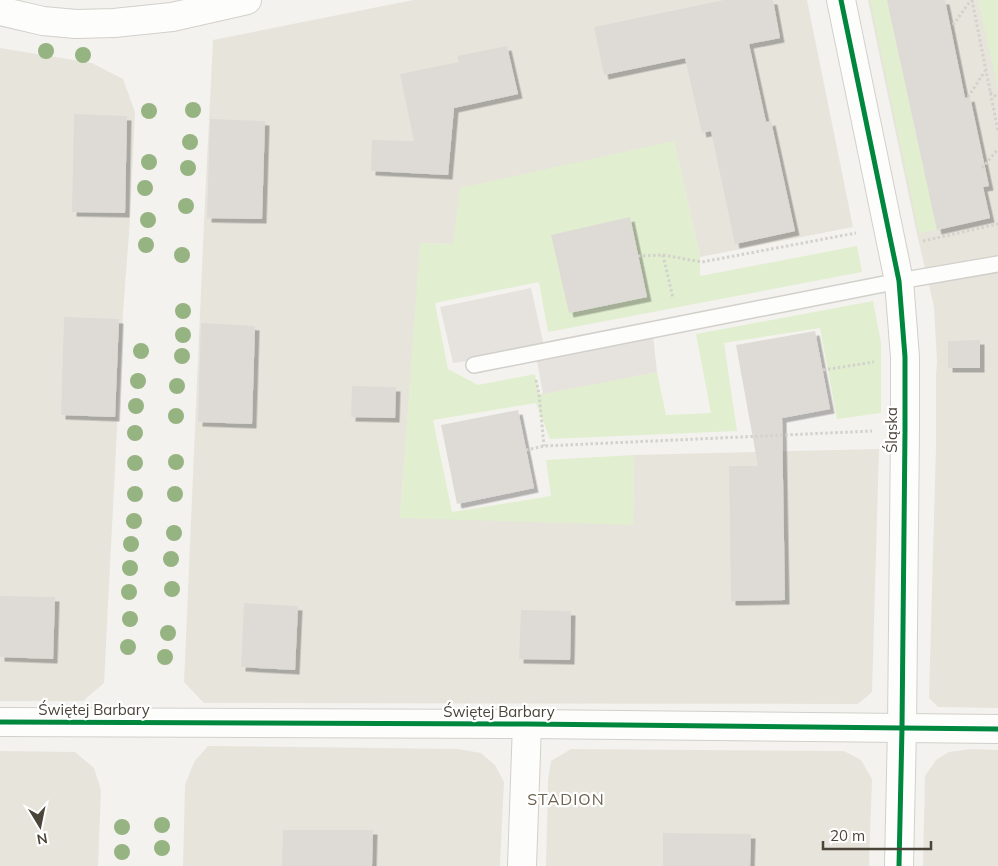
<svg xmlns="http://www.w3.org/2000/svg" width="998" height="866" font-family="Mulish,sans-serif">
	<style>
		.residential { fill: #e7e4dc }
		.grass { fill: #e1eecf }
		.parking { fill: #e6e3df }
		.building { fill: #dedbd6; filter: url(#shadow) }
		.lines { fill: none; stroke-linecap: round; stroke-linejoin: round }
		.service-casing { stroke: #d2d0cb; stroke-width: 18 }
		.minor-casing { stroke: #d2d0cb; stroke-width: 30 }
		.tertiary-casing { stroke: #d2d0cb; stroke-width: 30 }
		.path { stroke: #d3d2cc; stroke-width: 3; stroke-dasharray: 2.5 2.5; stroke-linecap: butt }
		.service { stroke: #fdfdfc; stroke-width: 15 }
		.minor { stroke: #fdfdfc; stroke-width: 28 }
		.tertiary { stroke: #fdfdfc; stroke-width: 28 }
		.cycleway-casing { stroke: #fff; stroke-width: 8 }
		.cycleway { stroke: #00873e; stroke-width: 5 }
		.tree { fill: #96b382 }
		.labels { text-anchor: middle; stroke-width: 4.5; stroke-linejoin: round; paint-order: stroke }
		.street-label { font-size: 15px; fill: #4b4439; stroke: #fff }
		.neighbourhood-label { font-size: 16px; letter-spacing: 1px; fill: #6e6250; stroke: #fff }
	</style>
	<defs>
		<filter id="shadow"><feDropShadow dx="4.5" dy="4.5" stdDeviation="0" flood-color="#0004"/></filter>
	</defs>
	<rect width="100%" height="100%" fill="#f4f2ee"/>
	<!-- residential -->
	<g class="residential">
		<polygon points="413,0 807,0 853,227 700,257 674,141 453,244 421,243 400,517 633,524 634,455 879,449 872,692 858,704 204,703 184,682 204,221 213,40"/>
		<polygon points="868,0 998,0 998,708 938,707 929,698 936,447 936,374 937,362 934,307 917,234"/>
		<polygon points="0,48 92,63 123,79 135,112 130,220 123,313 104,683 83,701 0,701"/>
		<polygon points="208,746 458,749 481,753 495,765 504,782 500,866 183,866 185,785 194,762"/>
		<polygon points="571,749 844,751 861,760 872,779 869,866 546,866 548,780 551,761"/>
		<polygon points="972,749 998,750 998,866 923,866 925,776 936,760 949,752"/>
		<polygon points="0,751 75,752 94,768 101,790 98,866 0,866"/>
	</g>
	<!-- grass -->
	<g class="grass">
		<polygon points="870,0 887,0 937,230 919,233"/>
		<polygon points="978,0 998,0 998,89"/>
		<polygon points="674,141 700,257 700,276 857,246 862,272 548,332 539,282 435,303 448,369 478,385 535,374 539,394 657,372 666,415 711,413 696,334 873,301 881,343 881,413 837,419 820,328 724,343 737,431 550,439 536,403 433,420 452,512 551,496 546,460 634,455 633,525 400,518 420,243 453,244 460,188"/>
	</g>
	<!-- parking -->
	<polygon class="parking" points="531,288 546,355 653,335 657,372 543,394 535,350 453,363 440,307"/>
	<!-- building -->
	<g class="building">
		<polygon points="724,0 773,0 780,38 749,44 766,122 771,121 795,231 735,244 711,131 702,133 685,58 604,75 594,27"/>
		<polygon points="887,0 945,0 965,98 970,97 989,186 983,187 990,218 937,230"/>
		<polygon points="507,46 518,94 454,108 448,175 371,171 372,140 414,141 400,74 459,62 457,56"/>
		<polygon points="74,114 127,116 125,213 72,212"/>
		<polygon points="210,119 265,121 262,219 207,218"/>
		<polygon points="630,217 647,297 569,313 551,235"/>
		<polygon points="64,317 119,319 115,417 61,415"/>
		<polygon points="201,323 255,326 252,424 198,422"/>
		<polygon points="815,331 830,409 782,418 785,600 731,601 729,466 758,466 736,345"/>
		<polygon points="980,340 980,368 948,368 948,341"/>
		<polygon points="352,386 396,387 395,418 351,417"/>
		<polygon points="518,410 534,488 457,504 441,425"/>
		<polygon points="0,596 55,597 53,659 0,657"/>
		<polygon points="244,603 298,606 295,670 241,667"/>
		<polygon points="521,610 571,611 570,660 519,659"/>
		<polygon points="283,830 373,830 372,866 282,866"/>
		<polygon points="663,833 751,834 750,866 663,866"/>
	</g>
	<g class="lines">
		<defs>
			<polyline id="service" points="474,365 899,281 998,264"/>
			<g id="minor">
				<polyline points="841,0 899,281 905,357 905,430 902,728 899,866"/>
				<polyline points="0,722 527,724 998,729"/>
				<polyline points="522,866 527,724"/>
			</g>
			<polyline id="tertiary" points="0,11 43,21 76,24 114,23 172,17 247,0"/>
		</defs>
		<!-- service casing -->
		<use href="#service" class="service-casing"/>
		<!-- minor casing -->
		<use href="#minor" class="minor-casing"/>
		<!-- tertiary casing -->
		<use href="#tertiary" class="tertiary-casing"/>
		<!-- path -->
		<g class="path">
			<polyline points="972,0 998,131"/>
			<polyline points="953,25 971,0"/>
			<polyline points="990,92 998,98"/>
			<polyline points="968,97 985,71"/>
			<polyline points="982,168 998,149"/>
			<polyline points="923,241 998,224"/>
			<polyline points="663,255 673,298"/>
			<polyline points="638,256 663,255 702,262 856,233"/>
			<polyline points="823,370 874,362"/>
			<polyline points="536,380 539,394 544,446"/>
			<polyline points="526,450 544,446 872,431"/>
		</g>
		<!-- service -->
		<use href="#service" class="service"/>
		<!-- minor -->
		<use href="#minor" class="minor"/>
		<!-- tertiary -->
		<use href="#tertiary" class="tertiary"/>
		<defs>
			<g id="cycleway">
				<polyline points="841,0 899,281 905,357 905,430 902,728 899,866"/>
				<polyline points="0,722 527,724 998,729"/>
			</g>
		</defs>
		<!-- cycleway casing -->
		<use href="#cycleway" class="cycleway-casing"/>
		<!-- cycleway -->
		<use href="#cycleway" class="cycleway"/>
	</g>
	<!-- trees -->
	<g class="tree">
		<circle cx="46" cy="51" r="8"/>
		<circle cx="83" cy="55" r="8"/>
		<circle cx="193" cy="110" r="8"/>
		<circle cx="149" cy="111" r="8"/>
		<circle cx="190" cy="142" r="8"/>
		<circle cx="149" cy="162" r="8"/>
		<circle cx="188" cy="168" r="8"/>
		<circle cx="145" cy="188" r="8"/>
		<circle cx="186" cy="206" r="8"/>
		<circle cx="148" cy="220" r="8"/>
		<circle cx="146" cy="245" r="8"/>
		<circle cx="182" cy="255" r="8"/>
		<circle cx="183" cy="311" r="8"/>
		<circle cx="183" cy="335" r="8"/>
		<circle cx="141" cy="351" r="8"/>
		<circle cx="182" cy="356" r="8"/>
		<circle cx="138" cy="381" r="8"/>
		<circle cx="177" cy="386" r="8"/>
		<circle cx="136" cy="406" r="8"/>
		<circle cx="176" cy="416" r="8"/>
		<circle cx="135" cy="433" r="8"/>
		<circle cx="176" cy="462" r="8"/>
		<circle cx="135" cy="463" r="8"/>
		<circle cx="135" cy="494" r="8"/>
		<circle cx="175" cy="494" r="8"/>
		<circle cx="134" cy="521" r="8"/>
		<circle cx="174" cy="533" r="8"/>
		<circle cx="131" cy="544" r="8"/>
		<circle cx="171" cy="559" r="8"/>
		<circle cx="130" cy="568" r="8"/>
		<circle cx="172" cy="589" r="8"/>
		<circle cx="129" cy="592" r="8"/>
		<circle cx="130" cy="619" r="8"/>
		<circle cx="168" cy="633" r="8"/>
		<circle cx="128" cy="647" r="8"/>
		<circle cx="165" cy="657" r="8"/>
		<circle cx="162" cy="825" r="8"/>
		<circle cx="122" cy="827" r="8"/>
		<circle cx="162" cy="848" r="8"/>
		<circle cx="122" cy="852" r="8"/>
	</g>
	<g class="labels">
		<!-- street labels -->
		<g class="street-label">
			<text transform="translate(892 430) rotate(-90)" y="5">Śląska</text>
			<text x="94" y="715">Świętej Barbary</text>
			<text x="499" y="717">Świętej Barbary</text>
		</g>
		<!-- neighbourhood labels -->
		<g class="neighbourhood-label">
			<text x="566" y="805">STADION</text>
		</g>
	</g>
	<!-- north arrow -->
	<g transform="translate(40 826) rotate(170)" stroke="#ffffff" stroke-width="4" paint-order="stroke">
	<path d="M0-4L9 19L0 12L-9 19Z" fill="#4b4439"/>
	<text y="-8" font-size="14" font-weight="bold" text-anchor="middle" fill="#4b4439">N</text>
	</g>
	<!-- scale -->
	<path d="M823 841v8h108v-8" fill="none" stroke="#4b4439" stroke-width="2.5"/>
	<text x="830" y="841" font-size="15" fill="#4b4439" stroke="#ffffff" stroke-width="4" paint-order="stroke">20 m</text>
</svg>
